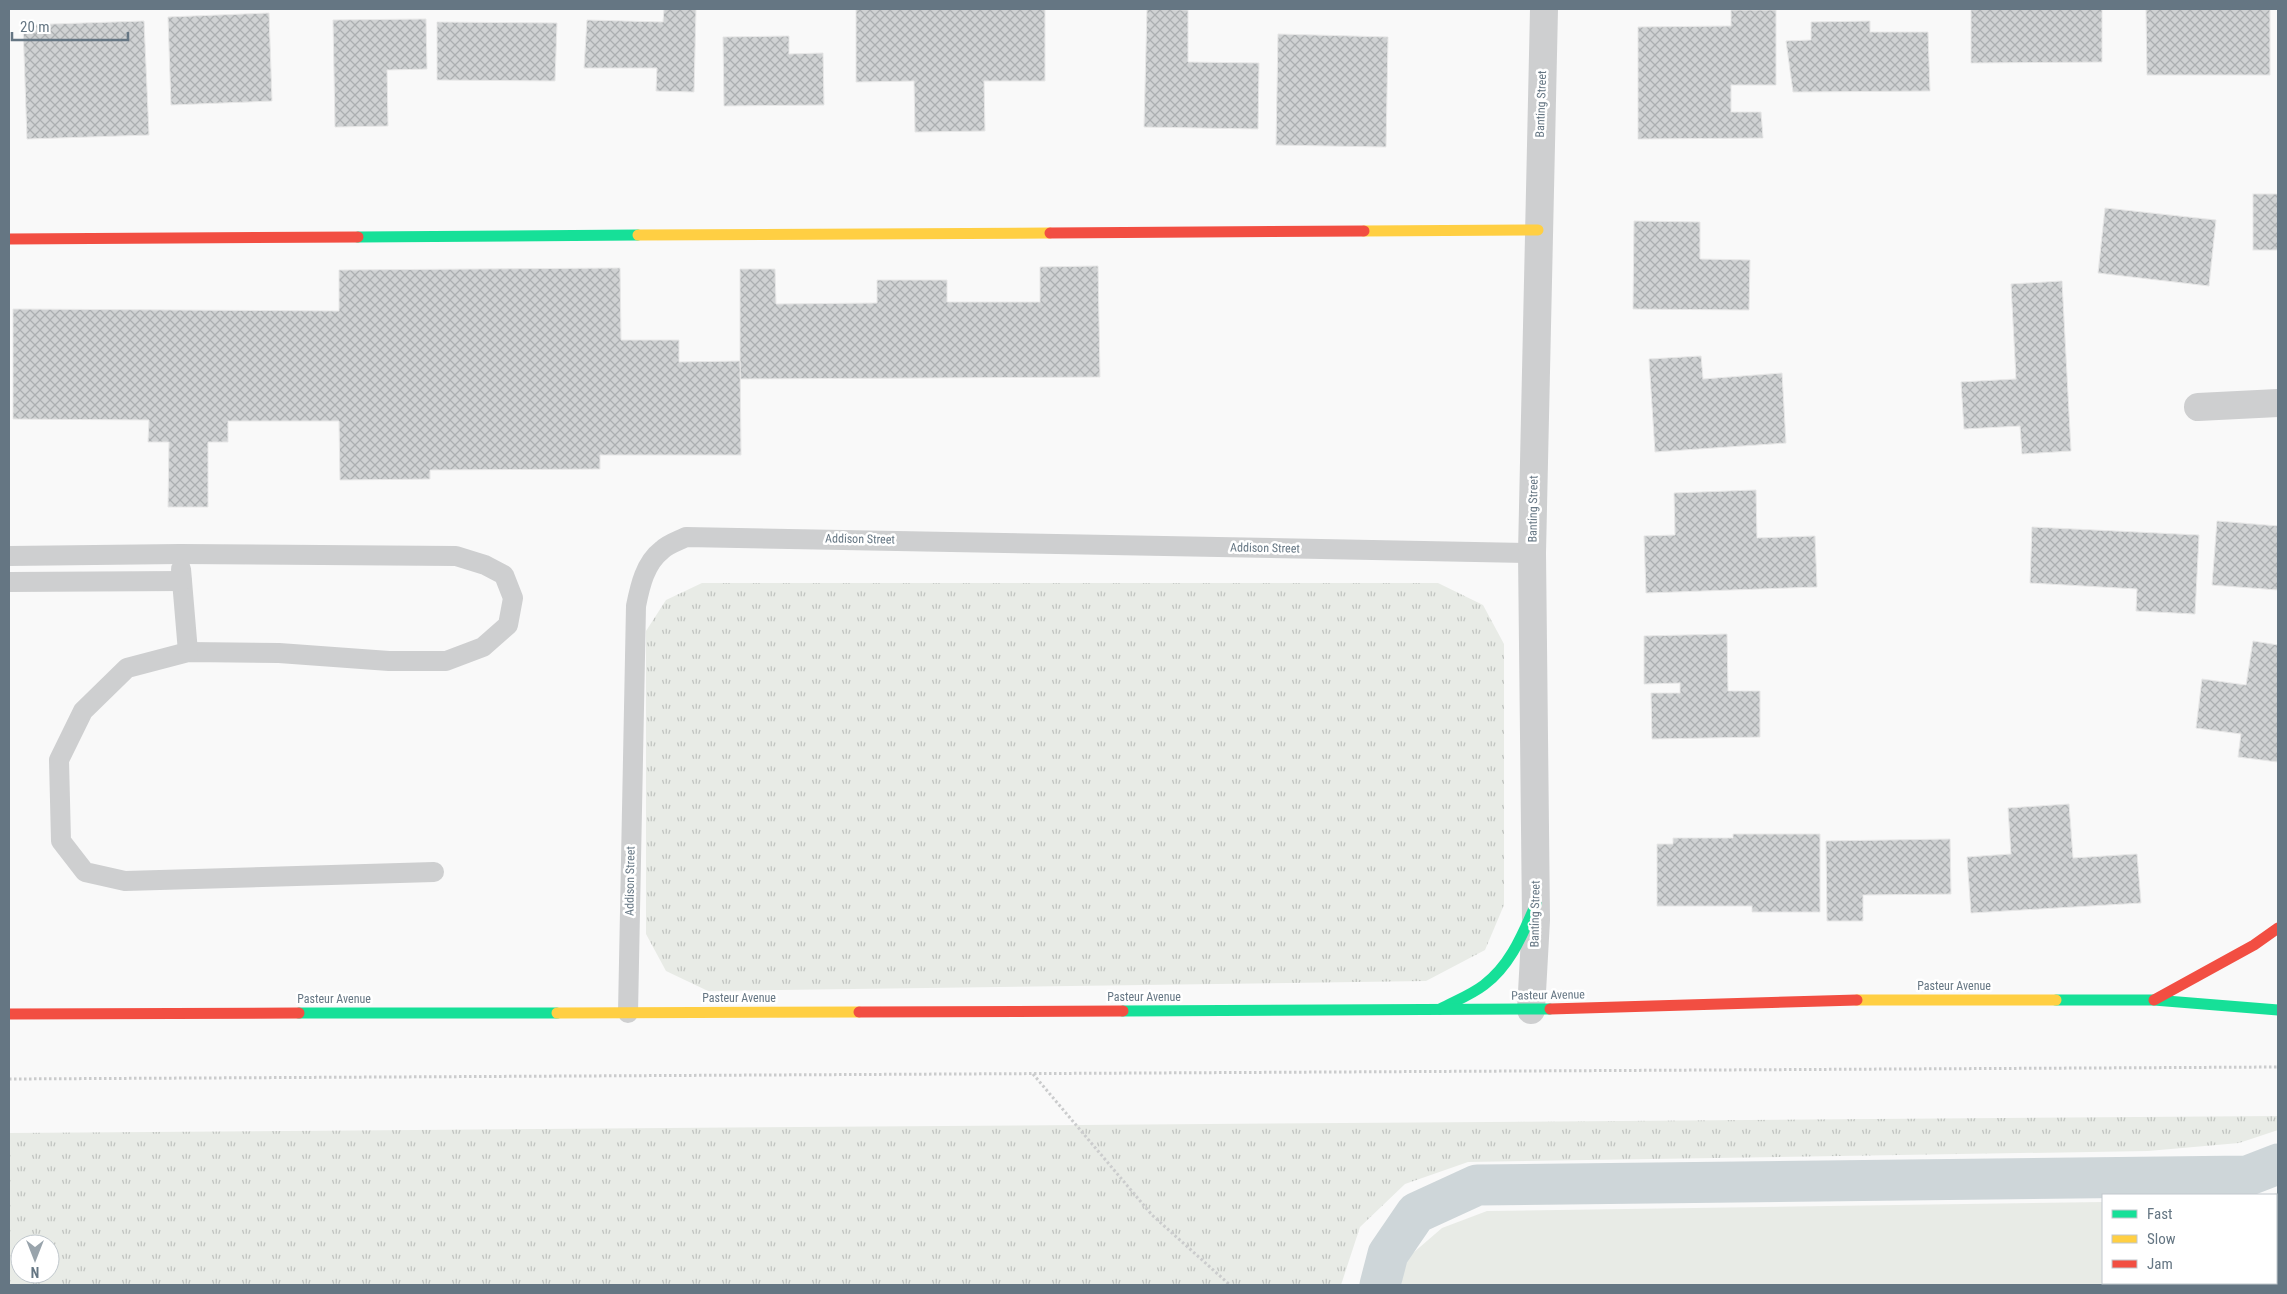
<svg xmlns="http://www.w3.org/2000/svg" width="2287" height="1294" font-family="'Roboto Condensed',sans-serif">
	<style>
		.grass { fill: #e8ebe6 }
		.park { fill: url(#park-tufts); fill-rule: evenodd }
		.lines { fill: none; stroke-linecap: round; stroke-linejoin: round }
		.canal { stroke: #ced6d9; stroke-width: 41 }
		.building { fill: url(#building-cross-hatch); stroke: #e8e8e8 }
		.path { stroke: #cbcccd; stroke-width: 3; stroke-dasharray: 2.5 2.5; stroke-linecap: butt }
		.lane { stroke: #cecfd0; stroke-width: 20 }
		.street { stroke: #cecfd0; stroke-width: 28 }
		.fast { stroke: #16e098; stroke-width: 11 }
		.slow { stroke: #ffcf43; stroke-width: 11 }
		.jam { stroke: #f24e42; stroke-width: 11 }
		.labels { text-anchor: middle; stroke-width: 5; stroke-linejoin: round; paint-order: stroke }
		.street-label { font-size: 12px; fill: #657683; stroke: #fff }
	</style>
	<defs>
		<pattern id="park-tufts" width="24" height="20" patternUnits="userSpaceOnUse" patternTransform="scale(1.25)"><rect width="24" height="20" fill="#e8ebe6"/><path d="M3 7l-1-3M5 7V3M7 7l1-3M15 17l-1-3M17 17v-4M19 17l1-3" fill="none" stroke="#c0c3c0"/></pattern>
		<pattern id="building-cross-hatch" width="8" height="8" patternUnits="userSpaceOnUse" patternTransform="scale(1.25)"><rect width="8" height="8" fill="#d0d2d3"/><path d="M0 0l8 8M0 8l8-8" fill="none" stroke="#acafb1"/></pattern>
	</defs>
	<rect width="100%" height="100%" fill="#f9f9f9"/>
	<!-- grass -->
	<polygon class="grass" points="2278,1192 2278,1285 1401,1285 1406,1259 1442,1228 1487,1211 2103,1202 2103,1283 2276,1283 2276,1195 2272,1195"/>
	<!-- park -->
	<g class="park">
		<polygon points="702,583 1438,583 1483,605 1504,644 1504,905 1485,950 1426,981 708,991 666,971 646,934 646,631 666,600"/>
		<path d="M2278,1116V1130L2239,1143L2148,1151L1468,1162L1405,1184L1360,1227L1341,1285H9V1133ZM20,1244H50V1274H20Z"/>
	</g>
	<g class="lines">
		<!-- canal -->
		<polyline class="canal" points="1380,1285 1388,1254 1416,1213 1477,1185 2247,1176 2278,1164"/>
	</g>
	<!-- building -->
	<g class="building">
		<polygon points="664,9 696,9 694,92 656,91 657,68 584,68 587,20 663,22"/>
		<polygon points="856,9 1045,9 1045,81 984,81 985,131 915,132 914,81 856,82"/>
		<polygon points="1147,9 1188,10 1188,62 1259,63 1258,129 1144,127"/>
		<polygon points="1971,9 2102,9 2102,62 1971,63"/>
		<polygon points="2146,9 2270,9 2270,75 2147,75"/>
		<polygon points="1731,10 1776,10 1776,85 1731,85 1731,112 1761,112 1763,138 1638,139 1638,27 1731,26"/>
		<polygon points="269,13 272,101 171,105 168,17"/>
		<polygon points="426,19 427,69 387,70 388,126 335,127 333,20"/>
		<polygon points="144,21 149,135 27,139 23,25"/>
		<polygon points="1870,21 1870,32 1928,32 1930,91 1793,92 1786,41 1811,40 1811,22"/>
		<polygon points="437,22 557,23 555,81 437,80"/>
		<polygon points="1278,34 1388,37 1386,147 1276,145"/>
		<polygon points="789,36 789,54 823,53 824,105 724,106 723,37"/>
		<rect x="2253" y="194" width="25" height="56"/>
		<polygon points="2105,208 2216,220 2209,286 2098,273"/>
		<polygon points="1634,221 1700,222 1700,259 1750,260 1749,310 1633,309"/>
		<polygon points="1098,266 1100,377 740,379 740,269 775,269 776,304 877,303 877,280 947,280 947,302 1040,302 1040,267"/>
		<polygon points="620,268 621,340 679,340 679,362 740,361 741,455 600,455 600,469 430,470 430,479 340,480 339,421 228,421 228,442 208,442 208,507 168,507 169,442 148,442 149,420 13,419 13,309 339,311 339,270"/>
		<polygon points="2062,281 2071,451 2022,454 2020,426 1964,429 1961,382 2016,379 2011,284"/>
		<polygon points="1701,356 1703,379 1782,373 1786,443 1655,452 1649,359"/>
		<polygon points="1756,490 1757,538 1815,536 1817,587 1646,593 1644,536 1675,535 1674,493"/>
		<polygon points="2217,521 2278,526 2278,590 2212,585"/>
		<polygon points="2032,527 2199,535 2195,614 2136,611 2137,589 2030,583"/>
		<polygon points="1727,634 1728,691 1760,691 1760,737 1652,739 1651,693 1680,693 1680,683 1644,684 1644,636"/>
		<polygon points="2253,641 2278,645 2278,762 2238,757 2241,734 2196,728 2202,679 2246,685"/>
		<polygon points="2069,804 2073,858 2137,854 2141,903 1971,913 1967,857 2011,854 2008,808"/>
		<polygon points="1733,834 1820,834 1820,912 1752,912 1752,906 1657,906 1657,844 1673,844 1673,838 1733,838"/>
		<polygon points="1950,839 1951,894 1863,895 1863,921 1827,921 1826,841"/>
	</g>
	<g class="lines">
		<!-- path -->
		<g class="path">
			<polyline points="1033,1074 1152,1215 1230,1285"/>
			<polyline points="9,1079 2278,1067"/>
		</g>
		<!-- lane -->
		<g class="lane">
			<polyline points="9,556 180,554 456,556 485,565 504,575 513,598 508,625 483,647 446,661 389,661 279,653 188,652 127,668 83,711 59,760 61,841 85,872 125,881 434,872"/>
			<polyline points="181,569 188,652"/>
			<polyline points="9,582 182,581"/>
			<path d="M628,1013L636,606C640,586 645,563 662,550C668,544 678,541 686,537L1532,553"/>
		</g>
		<!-- street -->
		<g class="street">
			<polyline points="2198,407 2278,403"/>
			<polyline points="1531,1010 1536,920 1532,553 1544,9"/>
		</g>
		<!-- fast -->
		<g class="fast">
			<polyline points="358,237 638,235"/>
			<polyline points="2056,1000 2154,1000 2278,1010"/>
			<path d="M1440,1009C1455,1001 1471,995 1484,985C1511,965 1523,933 1536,904"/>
			<polyline points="1123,1011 1550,1009"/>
			<polyline points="299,1013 557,1013"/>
		</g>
		<!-- slow -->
		<g class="slow">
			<polyline points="1364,231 1538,230"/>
			<polyline points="638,235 1050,233"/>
			<polyline points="1857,1000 2056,1000"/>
			<polyline points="557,1013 859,1012"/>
		</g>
		<!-- jam -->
		<g class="jam">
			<polyline points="1050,233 1364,231"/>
			<polyline points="9,239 358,237"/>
			<polyline points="2154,1000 2254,945 2278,928"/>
			<polyline points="1550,1009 1857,1000"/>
			<polyline points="859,1012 1123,1011"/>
			<polyline points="9,1014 299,1013"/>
		</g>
	</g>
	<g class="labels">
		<!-- street labels -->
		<g class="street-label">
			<text transform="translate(1541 104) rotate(-88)" y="4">Banting Street</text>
			<text transform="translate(1533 509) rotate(-89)" y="4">Banting Street</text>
			<text transform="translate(860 539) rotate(1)" y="4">Addison Street</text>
			<text transform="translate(1265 548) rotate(1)" y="4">Addison Street</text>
			<text transform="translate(630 881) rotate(-89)" y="4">Addison Street</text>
			<text transform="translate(1535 914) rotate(-89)" y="4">Banting Street</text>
			<text x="1954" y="990">Pasteur Avenue</text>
			<text transform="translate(1548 995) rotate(-1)" y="4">Pasteur Avenue</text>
			<text x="1144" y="1001">Pasteur Avenue</text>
			<text x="739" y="1002">Pasteur Avenue</text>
			<text x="334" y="1003">Pasteur Avenue</text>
		</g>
	</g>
	<!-- border -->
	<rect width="2287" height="1294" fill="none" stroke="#657683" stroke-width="20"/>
	<!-- legend -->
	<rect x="2102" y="1194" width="175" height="90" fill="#ffffff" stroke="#c1c8cd"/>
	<rect x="2112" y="1210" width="25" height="8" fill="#16e098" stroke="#c1c8cd"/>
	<text x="2147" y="1219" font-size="15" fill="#657683">Fast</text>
	<rect x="2112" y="1235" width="25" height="8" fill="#ffcf43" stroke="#c1c8cd"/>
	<text x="2147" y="1244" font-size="15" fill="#657683">Slow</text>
	<rect x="2112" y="1260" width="25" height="8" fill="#f24e42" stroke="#c1c8cd"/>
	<text x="2147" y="1269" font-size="15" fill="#657683">Jam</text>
	<!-- north arrow -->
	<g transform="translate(35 1259) rotate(180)"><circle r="24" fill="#ffffff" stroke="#c1c8cd"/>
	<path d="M0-4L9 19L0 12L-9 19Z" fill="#99a4ac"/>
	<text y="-8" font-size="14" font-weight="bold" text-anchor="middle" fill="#657683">N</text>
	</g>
	<!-- scale -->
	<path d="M12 32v8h116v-8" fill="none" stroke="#657683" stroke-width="2.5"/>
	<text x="20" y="32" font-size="15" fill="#657683" stroke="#ffffff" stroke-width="4" paint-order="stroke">20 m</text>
</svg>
